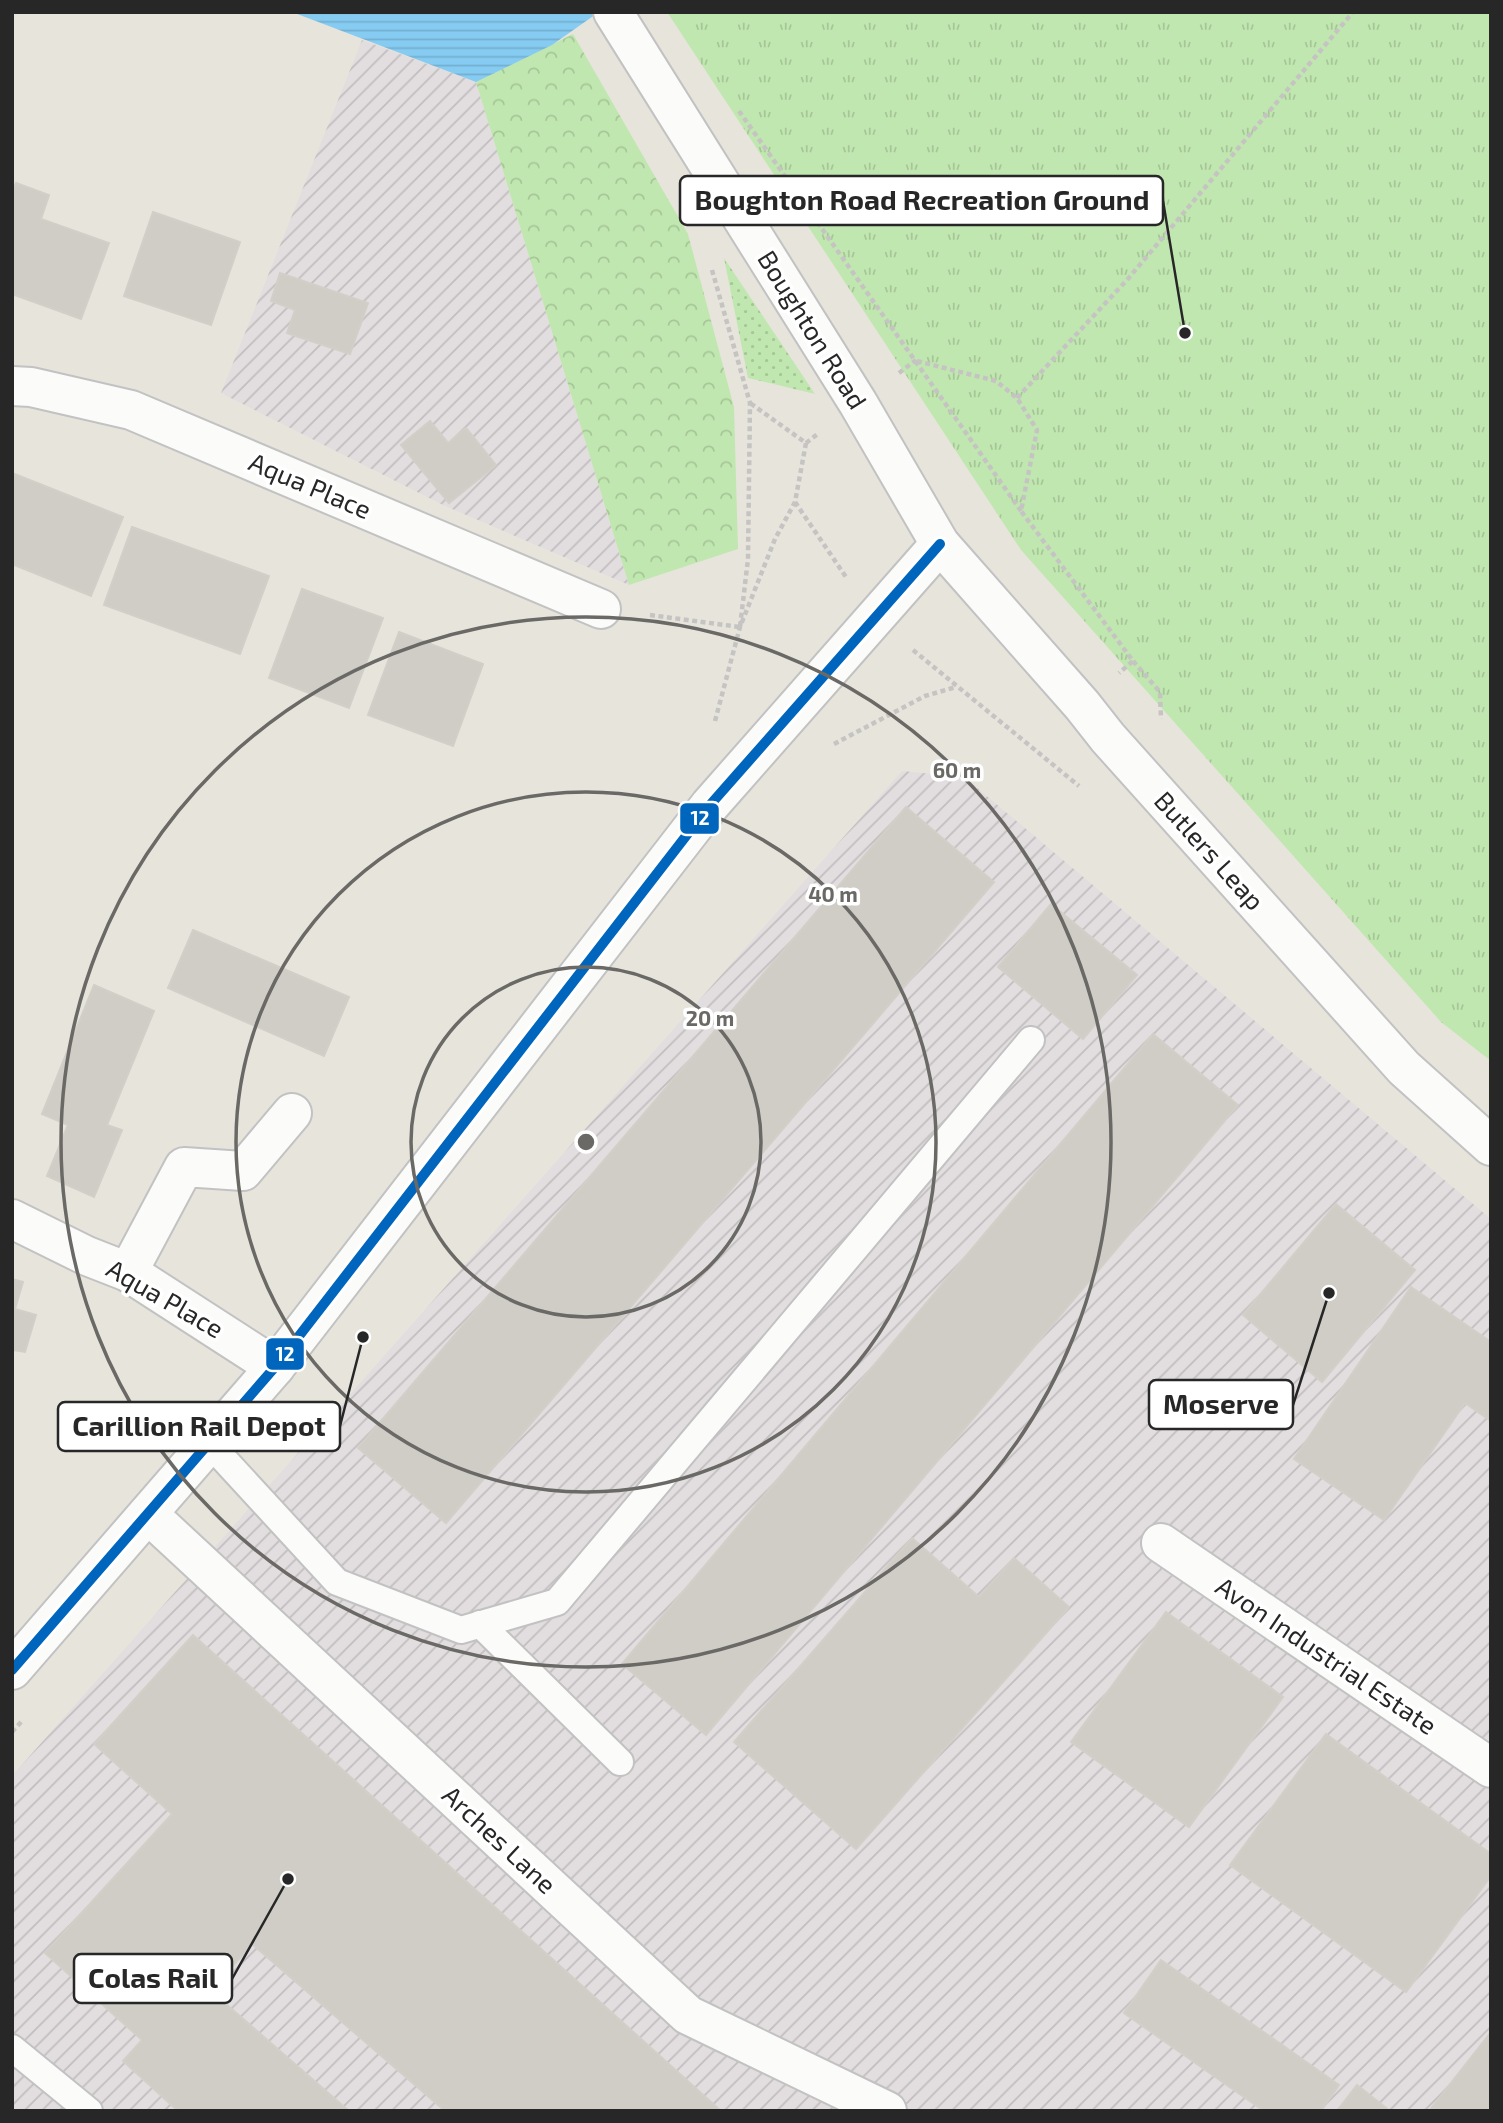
<svg xmlns="http://www.w3.org/2000/svg" width="1503" height="2123" font-family="'Exo 2',sans-serif">
	<style>
		.industrial { fill: url(#industrial-furrows) }
		.grass { fill: url(#grass-dots) }
		.forest { fill: url(#forest-crowns) }
		.park { fill: url(#park-tufts) }
		.water { fill: url(#water-rules) }
		.building { fill: #d0cdc7; stroke: #d2cfc8; stroke-width: 2 }
		.lines { fill: none; stroke-linecap: round; stroke-linejoin: round }
		.service-casing { stroke: #c3c2c3; stroke-width: 30 }
		.minor-casing { stroke: #c3c2c3; stroke-width: 42 }
		.tertiary-casing { stroke: #c3c2c3; stroke-width: 42 }
		.path { stroke: #c5c4c3; stroke-width: 4.5; stroke-dasharray: 5 3.5; stroke-linecap: butt }
		.service { stroke: #fbfbfa; stroke-width: 26 }
		.minor { stroke: #fbfbfa; stroke-width: 38 }
		.tertiary { stroke: #fbfbfa; stroke-width: 38 }
		.bus-1-casing { stroke: #fff; stroke-width: 16 }
		.bus-1 { stroke: #0065bd; stroke-width: 10 }
		.ring { fill: none; stroke: #6a6966; stroke-width: 3.5 }
		.labels { text-anchor: middle; stroke-width: 7; stroke-linejoin: round; paint-order: stroke }
		.street-label { font-size: 26px; fill: #272727; stroke: #fff }
		.centre { fill: #6a6966; stroke: #fff; stroke-width: 3.5 }
		.ring-label { font-size: 21px; text-anchor: middle; font-weight: bold; fill: #6a6966; stroke: #fff; stroke-width: 7; stroke-linejoin: round; paint-order: stroke }
		.leader { fill: none; stroke: #272727; stroke-width: 2.5 }
		.callout-dot { fill: #272727; stroke: #fff; stroke-width: 2.5 }
		.callout { fill: #fff; stroke: #272727; stroke-width: 2.5 }
		.callout-label { font-size: 28px; text-anchor: middle; font-weight: bold; fill: #272727 }
		.line-badge { stroke: #fff; stroke-width: 2.5 }
		.badge-label { font-size: 19px; text-anchor: middle; font-weight: bold; fill: #fff }
	</style>
	<defs>
		<pattern id="industrial-furrows" width="10" height="10" patternUnits="userSpaceOnUse" patternTransform="scale(1.75)"><rect width="10" height="10" fill="#e2dee0"/><path d="M-1 1l2-2M0 10L10 0M9 11l2-2" fill="none" stroke="#c2bec0"/></pattern>
		<pattern id="grass-dots" width="8" height="8" patternUnits="userSpaceOnUse" patternTransform="scale(1.75)"><rect width="8" height="8" fill="#c1e7b0"/><path d="M2 2h.1M6 6h.1" fill="none" stroke="#a6c697" stroke-width="1.8" stroke-linecap="round"/></pattern>
		<pattern id="forest-crowns" width="20" height="18" patternUnits="userSpaceOnUse" patternTransform="scale(1.75)"><rect width="20" height="18" fill="#c1e7b0"/><path d="M2 6a3 3 0 1 1 6 0M12 15a3 3 0 1 1 6 0" fill="none" stroke="#a6c697"/></pattern>
		<pattern id="park-tufts" width="24" height="20" patternUnits="userSpaceOnUse" patternTransform="scale(1.75)"><rect width="24" height="20" fill="#c1e7b0"/><path d="M3 7l-1-3M5 7V3M7 7l1-3M15 17l-1-3M17 17v-4M19 17l1-3" fill="none" stroke="#a6c697"/></pattern>
		<pattern id="water-rules" width="6" height="5" patternUnits="userSpaceOnUse" patternTransform="scale(1.75)"><rect width="6" height="5" fill="#86ccf2"/><path d="M0 2.5h6" fill="none" stroke="#74afd0"/></pattern>
	</defs>
	<rect width="100%" height="100%" fill="#e7e4dc"/>
	<!-- industrial -->
	<g class="industrial">
		<polygon points="362,40 476,82 629,585 443,505 221,393"/>
		<polygon points="902,771 964,777 1491,1219 1491,2111 12,2111 12,1776"/>
	</g>
	<!-- grass -->
	<polygon class="grass" points="724,258 815,394 748,378"/>
	<!-- forest -->
	<polygon class="forest" points="573,34 688,234 734,407 738,549 629,585 476,82"/>
	<!-- park -->
	<polygon class="park" points="667,12 1491,12 1491,1061 1441,1022 1021,550"/>
	<!-- water -->
	<polygon class="water" points="292,12 599,12 552,45 476,82"/>
	<!-- building -->
	<g class="building">
		<polygon points="16,183 49,195 41,219 109,243 81,319 12,294 12,192"/>
		<polygon points="153,212 240,242 211,325 124,296"/>
		<polygon points="280,273 368,303 350,354 287,333 295,310 271,301"/>
		<polygon points="430,421 448,443 466,428 496,465 449,503 401,445"/>
		<polygon points="12,473 123,517 91,596 12,564"/>
		<polygon points="132,527 269,576 240,654 104,605"/>
		<polygon points="302,589 383,618 349,708 269,678"/>
		<polygon points="399,632 483,664 453,746 368,715"/>
		<polygon points="906,807 994,882 446,1523 358,1448"/>
		<polygon points="1051,904 1137,975 1083,1039 998,967"/>
		<polygon points="193,930 349,997 324,1056 168,988"/>
		<polygon points="94,985 154,1011 107,1125 122,1130 94,1197 47,1176 68,1125 42,1114"/>
		<polygon points="1153,1034 1238,1105 706,1735 622,1664"/>
		<polygon points="1336,1204 1415,1270 1322,1382 1243,1315"/>
		<polygon points="12,1279 23,1282 15,1309 36,1315 25,1352 12,1350"/>
		<polygon points="1411,1287 1491,1342 1491,1421 1465,1403 1384,1520 1294,1459"/>
		<polygon points="912,1538 979,1597 1014,1558 1069,1607 856,1849 734,1742"/>
		<polygon points="1166,1612 1283,1697 1189,1827 1071,1742"/>
		<polygon points="193,1635 721,2111 445,2111 252,1944 211,1991 349,2111 178,2111 123,2061 142,2040 45,1953 172,1814 94,1744"/>
		<polygon points="1326,1734 1491,1854 1491,1876 1406,1992 1230,1865"/>
		<polygon points="1161,1960 1339,2085 1321,2111 1264,2111 1124,2013"/>
		<polygon points="1491,2032 1491,2111 1429,2111"/>
		<polygon points="1357,2085 1390,2111 1337,2111"/>
	</g>
	<g class="lines">
		<defs>
			<g id="service">
				<polyline points="209,1443 337,1582 461,1630 557,1602 1031,1040"/>
				<polyline points="480,1624 620,1762"/>
				<polyline points="12,2048 89,2111"/>
			</g>
			<g id="minor">
				<polyline points="12,386 31,387 131,410 601,609"/>
				<polyline points="12,1219 87,1256 128,1272 275,1367"/>
				<polyline points="128,1272 184,1167 243,1171 292,1113"/>
				<polyline points="148,1514 688,2015 887,2111"/>
				<polyline points="1161,1543 1491,1768"/>
			</g>
			<g id="tertiary">
				<polyline points="613,12 858,403 940,544 1082,705 1108,738 1404,1068 1491,1146"/>
				<polyline points="12,1670 275,1367 710,805 940,544"/>
			</g>
		</defs>
		<!-- service casing -->
		<use href="#service" class="service-casing"/>
		<!-- minor casing -->
		<use href="#minor" class="minor-casing"/>
		<!-- tertiary casing -->
		<use href="#tertiary" class="tertiary-casing"/>
		<!-- path -->
		<g class="path">
			<polyline points="739,111 1021,511"/>
			<polyline points="712,270 750,403 748,559 740,627"/>
			<polyline points="917,361 996,381 1017,398 1037,430 1021,511 1133,661 1119,673"/>
			<polyline points="899,373 916,360"/>
			<polyline points="1017,398 1127,280 1353,12"/>
			<polyline points="806,443 819,433"/>
			<polyline points="795,502 846,577"/>
			<polyline points="650,615 740,627"/>
			<polyline points="913,650 1079,786"/>
			<polyline points="1133,661 1160,692 1161,719"/>
			<polyline points="715,721 740,627 775,539 795,502 806,443 750,403"/>
			<polyline points="834,744 925,696 956,687"/>
			<polyline points="12,1732 22,1721"/>
		</g>
		<!-- service -->
		<use href="#service" class="service"/>
		<!-- minor -->
		<use href="#minor" class="minor"/>
		<!-- tertiary -->
		<use href="#tertiary" class="tertiary"/>
		<defs>
			<polyline id="bus-1" points="12,1670 275,1367 710,805 940,544"/>
		</defs>
		<!-- bus-1 casing -->
		<use href="#bus-1" class="bus-1-casing"/>
		<!-- bus-1 -->
		<use href="#bus-1" class="bus-1"/>
	</g>
	<!-- distance rings -->
	<g class="ring">
		<circle cx="586" cy="1142" r="175"/>
		<circle cx="586" cy="1142" r="350"/>
		<circle cx="586" cy="1142" r="525"/>
	</g>
	<g class="labels">
		<!-- street labels -->
		<g class="street-label">
			<text transform="translate(812 330) rotate(58)" y="9">Boughton Road</text>
			<text transform="translate(310 486) rotate(23)" y="9">Aqua Place</text>
			<text transform="translate(1209 851) rotate(48)" y="9">Butlers Leap</text>
			<text transform="translate(165 1299) rotate(30)" y="9">Aqua Place</text>
			<text transform="translate(1326 1656) rotate(34)" y="9">Avon Industrial Estate</text>
			<text transform="translate(499 1840) rotate(43)" y="9">Arches Lane</text>
		</g>
	</g>
	<circle cx="586" cy="1142" r="10" class="centre"/>
	<g class="ring-label">
		<text x="957" y="778">60 m</text>
		<text x="833" y="902">40 m</text>
		<text x="710" y="1026">20 m</text>
	</g>
	<!-- callouts -->
	<path class="leader" d="M1185 333L1163 201M1329 1293L1293 1405M363 1337L340 1426M288 1879L232 1979"/>
	<g class="callout-dot">
		<circle cx="1185" cy="333" r="7"/>
		<circle cx="1329" cy="1293" r="7"/>
		<circle cx="363" cy="1337" r="7"/>
		<circle cx="288" cy="1879" r="7"/>
	</g>
	<g class="callout">
		<rect x="680" y="176" width="483" height="49" rx="7"/>
		<rect x="1149" y="1380" width="144" height="49" rx="7"/>
		<rect x="58" y="1402" width="282" height="49" rx="7"/>
		<rect x="74" y="1954" width="158" height="49" rx="7"/>
	</g>
	<g class="callout-label">
		<text x="922" y="210">Boughton Road Recreation Ground</text>
		<text x="1221" y="1414">Moserve</text>
		<text x="199" y="1436">Carillion Rail Depot</text>
		<text x="153" y="1988">Colas Rail</text>
	</g>
	<g class="line-badge">
		<rect x="679" y="802" width="41" height="33" rx="7" fill="#0065bd"/>
		<rect x="265" y="1337" width="40" height="34" rx="7" fill="#0065bd"/>
	</g>
	<g class="badge-label">
		<text x="700" y="825">12</text>
		<text x="285" y="1361">12</text>
	</g>
	<!-- border -->
	<rect width="1503" height="2123" fill="none" stroke="#272727" stroke-width="28"/>
</svg>
